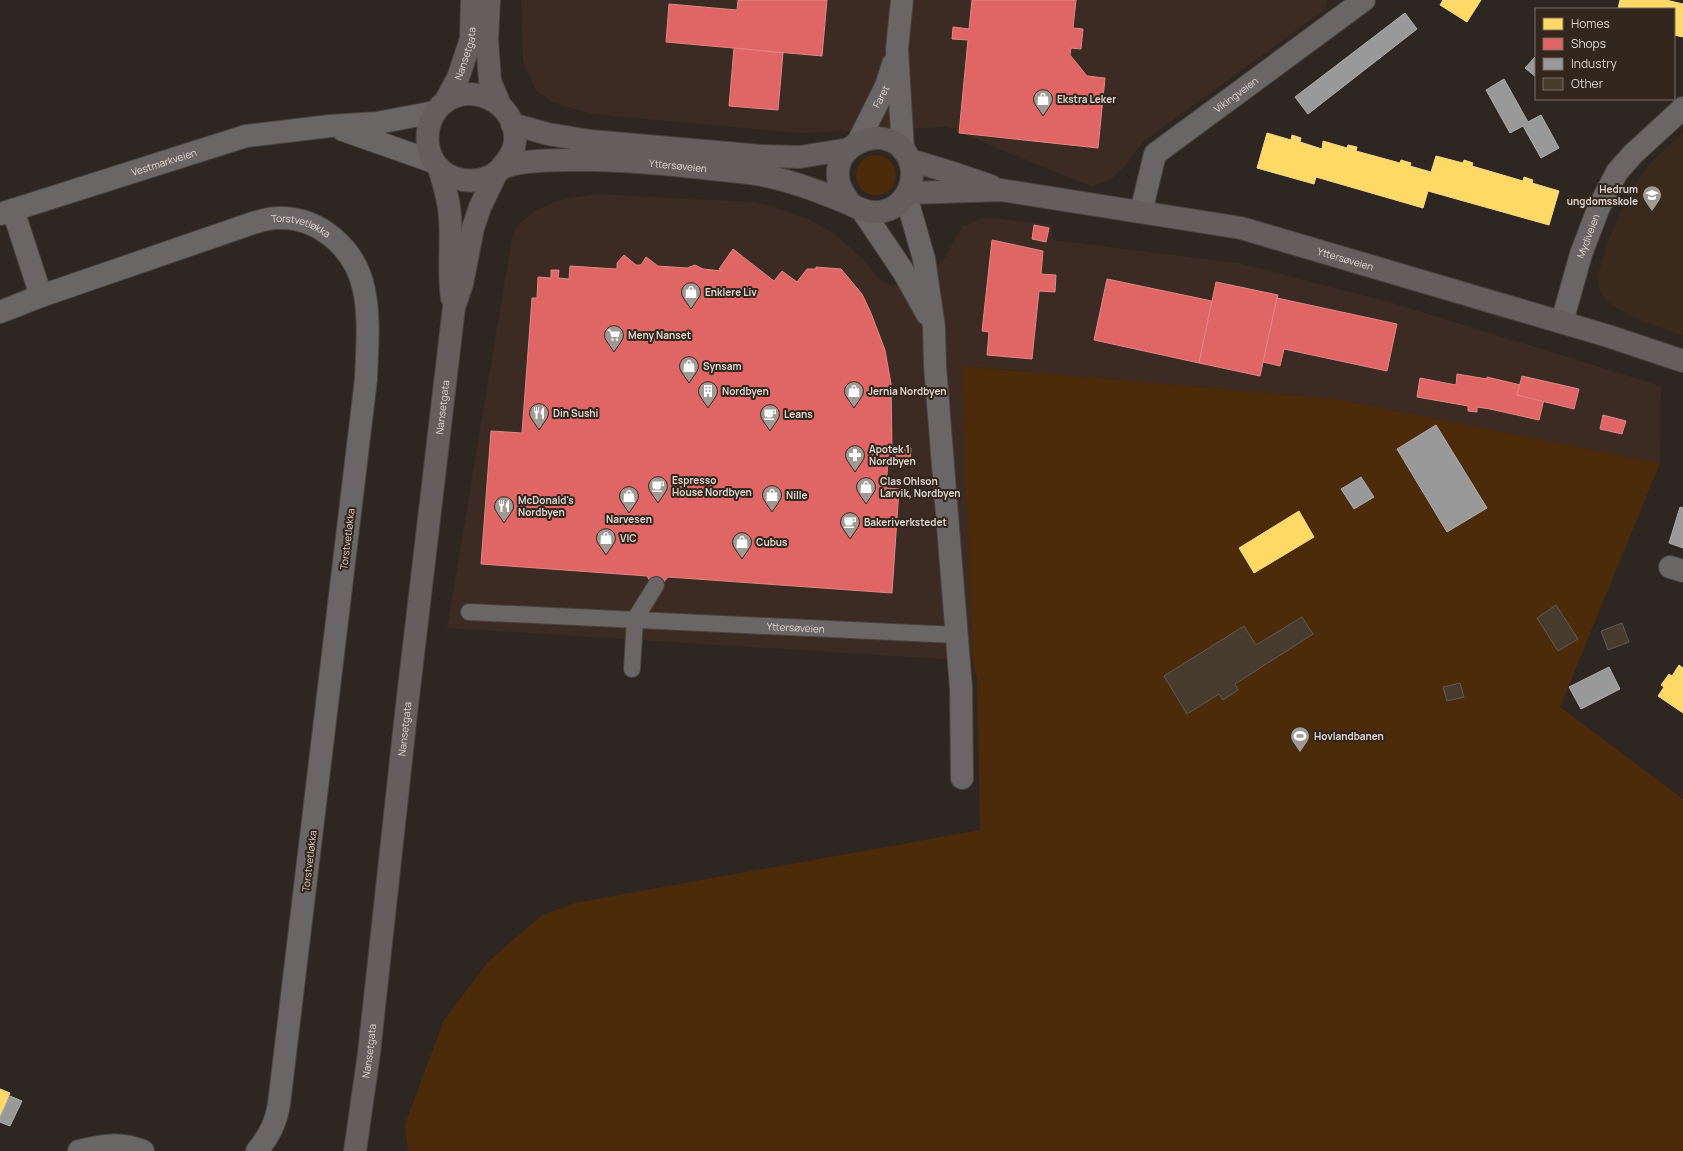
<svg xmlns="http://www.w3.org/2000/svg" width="1683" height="1151" font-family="Manrope,sans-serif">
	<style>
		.commercial { fill: #3b2b23 }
		.built { fill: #3a2a1c }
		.green { fill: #4c2b0b }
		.homes { fill: #ffd966; stroke: #f5d886 }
		.shops { fill: #e06666; stroke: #e08886 }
		.industry { fill: #999; stroke: #aeacaa }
		.building { fill: #473b2e; stroke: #615a55 }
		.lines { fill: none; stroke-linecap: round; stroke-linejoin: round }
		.pedestrian-casing { stroke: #49433e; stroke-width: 18 }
		.minor-casing { stroke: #49433e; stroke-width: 24 }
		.tertiary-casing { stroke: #49433e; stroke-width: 24 }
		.secondary-casing { stroke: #49433e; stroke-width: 24 }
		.pedestrian { stroke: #6a6665; stroke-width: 16 }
		.minor { stroke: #6a6665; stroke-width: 22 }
		.tertiary { stroke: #6a6665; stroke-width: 22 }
		.secondary { stroke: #645e5c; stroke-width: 22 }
		.labels { text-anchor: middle; stroke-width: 4; stroke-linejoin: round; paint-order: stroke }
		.street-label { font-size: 10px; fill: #dfd7d0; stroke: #33261c }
		.poi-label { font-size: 10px; font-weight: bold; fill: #dfd7d0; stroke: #33261c; text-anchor: start }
	</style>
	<rect width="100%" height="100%" fill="#2e2721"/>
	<!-- commercial -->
	<g class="commercial">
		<polygon points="521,0 1328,0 1324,10 1143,142 1126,165 1111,179 1092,187 947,127 800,133 591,114 555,103 536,91 523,61"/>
		<polygon points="595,194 754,202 773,207 808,219 835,234 864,260 879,279 893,286 943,261 962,227 984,217 1052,225 1053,240 1238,263 1396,304 1661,386 1660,463 1336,399 963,366 973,661 447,628 512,238 518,225 533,212 556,201"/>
	</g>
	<!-- built -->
	<polygon class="built" points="1683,133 1683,335 1645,323 1611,305 1600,292 1598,274 1610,237 1632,187 1654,159"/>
	<!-- green -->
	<g class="green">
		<circle cx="876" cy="175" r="20"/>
		<polygon points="962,366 1336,399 1660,463 1560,707 1683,799 1683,1151 408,1151 405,1124 444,1020 489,961 541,916 574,903 980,830 977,680 973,661"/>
	</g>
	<!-- homes -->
	<g class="homes">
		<polygon points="1443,0 1481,0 1467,22 1440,5"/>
		<polygon points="1620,0 1666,0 1683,4 1683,37 1674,35 1674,9 1618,9"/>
		<polygon points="1267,133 1291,140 1292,135 1301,138 1300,142 1322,149 1323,141 1347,148 1348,145 1357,147 1356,151 1400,163 1401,160 1411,163 1410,166 1431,172 1436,156 1463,163 1464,160 1473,163 1472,166 1523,181 1524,177 1533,180 1532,183 1559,191 1549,225 1428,191 1423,208 1316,177 1314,184 1257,168"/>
		<polygon points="1299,511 1314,537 1254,573 1239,548"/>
		<polygon points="1679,665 1683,668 1683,713 1658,696 1664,687 1661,685 1669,674 1672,676"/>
		<polygon points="0,1089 10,1093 0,1117"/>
	</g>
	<!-- shops -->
	<g class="shops">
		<polygon points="738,0 827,0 822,56 666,42 669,4 737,10"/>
		<polygon points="972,0 1076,0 1073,28 1083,29 1081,49 1071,48 1070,55 1087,76 1105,78 1098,148 959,133 968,40 952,39 953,27 969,29"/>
		<polygon points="734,48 783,53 778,110 729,106"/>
		<polygon points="1034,225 1049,228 1046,242 1032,239"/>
		<polygon points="992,240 1043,251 1041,274 1056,275 1055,292 1039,291 1032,359 987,355 989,332 982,331"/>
		<polygon points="733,249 774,281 782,271 797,282 807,269 816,269 816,267 841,269 862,294 871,313 885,350 891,384 892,447 911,448 910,462 888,461 886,488 899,489 892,593 668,577 662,584 651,583 647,576 481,564 491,431 522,433 532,298 537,298 538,277 551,278 551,270 559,270 558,278 569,279 570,266 617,269 617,263 624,255 636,265 641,265 646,257 658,266 687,268 695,265 703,269 722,271 719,269"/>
		<polygon points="1107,279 1212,301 1199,363 1094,340"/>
		<polygon points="1216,282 1278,295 1260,376 1199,363"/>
		<polygon points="1277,298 1397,324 1387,371 1284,349 1280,366 1263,362"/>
		<polygon points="1457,374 1487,379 1487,377 1546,391 1539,420 1490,409 1477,407 1477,412 1468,411 1468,406 1417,397 1420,378 1456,385"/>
		<polygon points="1522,376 1579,389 1574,409 1517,395"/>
		<polygon points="1603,415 1626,421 1622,434 1600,429"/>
	</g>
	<!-- industry -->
	<g class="industry">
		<polygon points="1405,13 1417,29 1308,114 1295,97"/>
		<polygon points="1536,56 1536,77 1525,68"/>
		<polygon points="1504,79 1528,122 1541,115 1559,148 1541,158 1523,126 1510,133 1486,90"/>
		<polygon points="1436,425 1487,508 1447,532 1397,449"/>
		<polygon points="1361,477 1374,497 1354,509 1341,489"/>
		<polygon points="1680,507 1683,508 1683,548 1669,543"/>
		<polygon points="1609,667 1620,689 1581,709 1569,687"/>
		<polygon points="10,1096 22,1101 10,1126 0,1122 0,1117"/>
	</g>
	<!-- building -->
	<g class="building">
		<polygon points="1556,605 1578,639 1558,651 1537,618"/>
		<polygon points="1302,617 1313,634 1235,684 1238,690 1223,700 1219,694 1187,714 1164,676 1244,626 1256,645"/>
		<polygon points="1622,623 1629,642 1608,650 1601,631"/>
		<polygon points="1460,683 1464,697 1447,701 1443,687"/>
	</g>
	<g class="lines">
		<defs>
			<g id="pedestrian">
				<path id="s1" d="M469,612L956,635"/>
				<polyline points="632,669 635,619 656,585"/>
			</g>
			<g id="minor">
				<polyline points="906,196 924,259 934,327 935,366 961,688 962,778"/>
				<polyline points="13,210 41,296"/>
				<polyline points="862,210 903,271 927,314"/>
				<path id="s2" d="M1141,212L1155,154L1364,0"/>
				<path id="s3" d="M0,312L41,296L253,223C260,221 269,218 277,218C319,216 356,249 364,290C370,318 367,349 366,379L279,1104C276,1123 269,1136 257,1151"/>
				<path id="s4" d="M1562,322L1581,254L1599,207L1617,172L1633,154L1683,108"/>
				<polyline points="1670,567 1683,571"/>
				<path d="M79,1151C103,1145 119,1142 143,1151"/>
			</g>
			<g id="tertiary">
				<polyline points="902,0 897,49 903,150"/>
				<polyline points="343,130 434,162"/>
				<path id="s5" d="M858,142L886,86L893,64"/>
				<path id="s6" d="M0,214L246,136L330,126L377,123L435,112"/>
			</g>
			<g id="secondary">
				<polyline points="489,0 487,40 490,81 500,105"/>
				<path id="s7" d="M445,102L458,78L471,39L472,0"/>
				<polyline points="512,124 548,134 590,141 761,156 800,157 849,149"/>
				<polyline points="910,160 953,173 991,186"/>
				<path d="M439,168C444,184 449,200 450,217C452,244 448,271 452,298"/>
				<path id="s8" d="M501,168C506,162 512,155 514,147C523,109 476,79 445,102C418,122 423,168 455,178C467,182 480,181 491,176C495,174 497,171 501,169C507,165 519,163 527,162C549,159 571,160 593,160C648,161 702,168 756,174C786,179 813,189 840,200C852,204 862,212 874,212C884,213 895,208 901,201C910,192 914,178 911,165C897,110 804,148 851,204"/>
				<path id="s9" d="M909,193L1001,190L1241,228L1608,336L1683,361"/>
				<path id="s10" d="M355,1151L369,1053L406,714L454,307L462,284L473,228L480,207L497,172"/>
			</g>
		</defs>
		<!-- pedestrian casing -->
		<use href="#pedestrian" class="pedestrian-casing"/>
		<!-- minor casing -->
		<use href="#minor" class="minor-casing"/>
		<!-- tertiary casing -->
		<use href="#tertiary" class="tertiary-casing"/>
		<!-- secondary casing -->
		<use href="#secondary" class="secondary-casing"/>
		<!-- pedestrian -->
		<use href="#pedestrian" class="pedestrian"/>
		<!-- minor -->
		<use href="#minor" class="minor"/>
		<!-- tertiary -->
		<use href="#tertiary" class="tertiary"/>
		<!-- secondary -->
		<use href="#secondary" class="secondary"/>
	</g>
	<!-- icons -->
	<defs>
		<symbol id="shop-pin" viewBox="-11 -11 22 30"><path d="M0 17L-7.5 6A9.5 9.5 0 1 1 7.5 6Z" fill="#a19993" stroke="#33261c"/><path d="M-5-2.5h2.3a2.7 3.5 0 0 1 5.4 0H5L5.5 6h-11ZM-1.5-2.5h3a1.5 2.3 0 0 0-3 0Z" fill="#fff"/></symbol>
		<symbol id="school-pin" viewBox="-11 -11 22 30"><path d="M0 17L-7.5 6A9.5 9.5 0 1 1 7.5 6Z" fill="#a19993" stroke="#33261c"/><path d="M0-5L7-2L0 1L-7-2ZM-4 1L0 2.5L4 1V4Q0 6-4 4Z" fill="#fff"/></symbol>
		<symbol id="supermarket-pin" viewBox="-11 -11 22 30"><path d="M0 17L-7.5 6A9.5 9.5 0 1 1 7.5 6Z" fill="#a19993" stroke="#33261c"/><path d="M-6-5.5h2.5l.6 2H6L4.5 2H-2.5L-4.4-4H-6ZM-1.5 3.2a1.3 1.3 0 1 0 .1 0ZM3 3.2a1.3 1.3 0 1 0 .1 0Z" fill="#fff"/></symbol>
		<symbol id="building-pin" viewBox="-11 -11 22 30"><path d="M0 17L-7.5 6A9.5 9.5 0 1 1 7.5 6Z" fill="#a19993" stroke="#33261c"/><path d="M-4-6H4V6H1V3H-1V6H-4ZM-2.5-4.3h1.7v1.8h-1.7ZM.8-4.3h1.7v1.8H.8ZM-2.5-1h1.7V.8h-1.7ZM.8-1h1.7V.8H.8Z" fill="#fff"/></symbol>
		<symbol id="restaurant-pin" viewBox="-11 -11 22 30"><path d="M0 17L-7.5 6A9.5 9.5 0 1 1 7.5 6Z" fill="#a19993" stroke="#33261c"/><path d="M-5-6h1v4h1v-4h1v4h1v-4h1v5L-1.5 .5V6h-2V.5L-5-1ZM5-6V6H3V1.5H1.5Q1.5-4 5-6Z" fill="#fff"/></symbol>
		<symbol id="cafe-pin" viewBox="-11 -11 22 30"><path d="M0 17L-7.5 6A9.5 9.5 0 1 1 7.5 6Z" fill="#a19993" stroke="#33261c"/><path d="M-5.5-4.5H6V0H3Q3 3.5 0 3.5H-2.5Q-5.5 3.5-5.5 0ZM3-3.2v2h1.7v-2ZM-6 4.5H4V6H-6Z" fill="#fff"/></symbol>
		<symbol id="pharmacy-pin" viewBox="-11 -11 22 30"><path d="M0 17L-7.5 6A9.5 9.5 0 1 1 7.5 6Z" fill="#a19993" stroke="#33261c"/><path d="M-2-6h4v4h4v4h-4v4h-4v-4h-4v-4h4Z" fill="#fff"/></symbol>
		<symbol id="stadium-pin" viewBox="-11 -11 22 30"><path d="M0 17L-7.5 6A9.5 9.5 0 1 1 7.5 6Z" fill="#a19993" stroke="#33261c"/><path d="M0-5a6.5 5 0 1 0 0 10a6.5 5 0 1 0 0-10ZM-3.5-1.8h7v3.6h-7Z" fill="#fff"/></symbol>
	</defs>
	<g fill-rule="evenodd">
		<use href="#shop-pin" x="1032" y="88" width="22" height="30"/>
		<use href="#school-pin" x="1641" y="184" width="22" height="30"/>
		<use href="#shop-pin" x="680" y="281" width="22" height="30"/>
		<use href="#supermarket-pin" x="603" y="324" width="22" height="30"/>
		<use href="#shop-pin" x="678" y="355" width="22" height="30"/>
		<use href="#building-pin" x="697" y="380" width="22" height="30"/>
		<use href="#shop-pin" x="843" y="380" width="22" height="30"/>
		<use href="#restaurant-pin" x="528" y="402" width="22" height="30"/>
		<use href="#cafe-pin" x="759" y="403" width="22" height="30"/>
		<use href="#pharmacy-pin" x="844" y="444" width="22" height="30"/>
		<use href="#cafe-pin" x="647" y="475" width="22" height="30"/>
		<use href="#shop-pin" x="855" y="476" width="22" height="30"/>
		<use href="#shop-pin" x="761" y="484" width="22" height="30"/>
		<use href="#shop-pin" x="618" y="485" width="22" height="30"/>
		<use href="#restaurant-pin" x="493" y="495" width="22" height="30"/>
		<use href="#cafe-pin" x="839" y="511" width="22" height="30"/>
		<use href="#shop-pin" x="595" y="527" width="22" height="30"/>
		<use href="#shop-pin" x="731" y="531" width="22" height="30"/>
		<use href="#stadium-pin" x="1289" y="725" width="22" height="30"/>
	</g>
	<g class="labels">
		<!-- street labels -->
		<g class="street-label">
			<text dy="4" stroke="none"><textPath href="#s7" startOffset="53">Nansetgata</textPath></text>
			<text dy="4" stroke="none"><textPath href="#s2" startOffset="160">Vikingveien</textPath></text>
			<text dy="4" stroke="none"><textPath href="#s5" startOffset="51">Faret</textPath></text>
			<text dy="4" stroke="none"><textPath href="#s6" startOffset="172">Vestmarkveien</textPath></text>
			<text dy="4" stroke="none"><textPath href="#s8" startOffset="451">Yttersøveien</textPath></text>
			<text dy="4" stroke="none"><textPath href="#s3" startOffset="318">Torstvetløkka</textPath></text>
			<text dy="4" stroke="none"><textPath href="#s4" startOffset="90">Mydiveien</textPath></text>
			<text dy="4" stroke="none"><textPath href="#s9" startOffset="444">Yttersøveien</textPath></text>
			<text dy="4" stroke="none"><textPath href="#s10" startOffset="749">Nansetgata</textPath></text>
			<text transform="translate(347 539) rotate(-83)" y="4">Torstvetløkka</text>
			<text dy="4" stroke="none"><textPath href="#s1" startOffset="327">Yttersøveien</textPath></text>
			<text dy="4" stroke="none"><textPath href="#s10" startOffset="425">Nansetgata</textPath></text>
			<text transform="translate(309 861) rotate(-83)" y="4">Torstvetløkka</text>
			<text dy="4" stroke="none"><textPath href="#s10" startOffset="101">Nansetgata</textPath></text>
		</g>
		<!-- poi labels -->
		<g class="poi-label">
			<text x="1057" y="103">Ekstra Leker</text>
			<text x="1638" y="193" text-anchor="end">Hedrum<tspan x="1638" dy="12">ungdomsskole</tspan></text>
			<text x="705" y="296">Enklere Liv</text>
			<text x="628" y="339">Meny Nanset</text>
			<text x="703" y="370">Synsam</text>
			<text x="722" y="395">Nordbyen</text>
			<text x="868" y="395">Jernia Nordbyen</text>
			<text x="553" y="417">Din Sushi</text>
			<text x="784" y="418">Leans</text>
			<text x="869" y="453">Apotek 1<tspan x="869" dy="12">Nordbyen</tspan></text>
			<text x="672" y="484">Espresso<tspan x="672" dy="12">House Nordbyen</tspan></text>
			<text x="880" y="485">Clas Ohlson<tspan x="880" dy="12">Larvik, Nordbyen</tspan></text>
			<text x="786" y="499">Nille</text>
			<text x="518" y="504">McDonald's<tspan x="518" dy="12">Nordbyen</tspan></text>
			<text x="629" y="523" text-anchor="middle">Narvesen</text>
			<text x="864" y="526">Bakeriverkstedet</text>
			<text x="620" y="542">VIC</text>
			<text x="756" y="546">Cubus</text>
			<text x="1314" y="740">Hovlandbanen</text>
		</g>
	</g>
	<!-- legend -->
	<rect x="1535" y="8" width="140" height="92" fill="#33261c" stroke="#786d64"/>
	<rect x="1543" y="18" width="20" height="12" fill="#ffd966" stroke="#786d64"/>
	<text x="1571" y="28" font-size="12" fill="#dfd7d0">Homes</text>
	<rect x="1543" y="38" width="20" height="12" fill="#e06666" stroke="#786d64"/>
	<text x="1571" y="48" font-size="12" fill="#dfd7d0">Shops</text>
	<rect x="1543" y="58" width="20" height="12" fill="#999999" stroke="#786d64"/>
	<text x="1571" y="68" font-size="12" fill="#dfd7d0">Industry</text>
	<rect x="1543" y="78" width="20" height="12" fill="#473b2e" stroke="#786d64"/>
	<text x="1571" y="88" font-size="12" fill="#dfd7d0">Other</text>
</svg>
